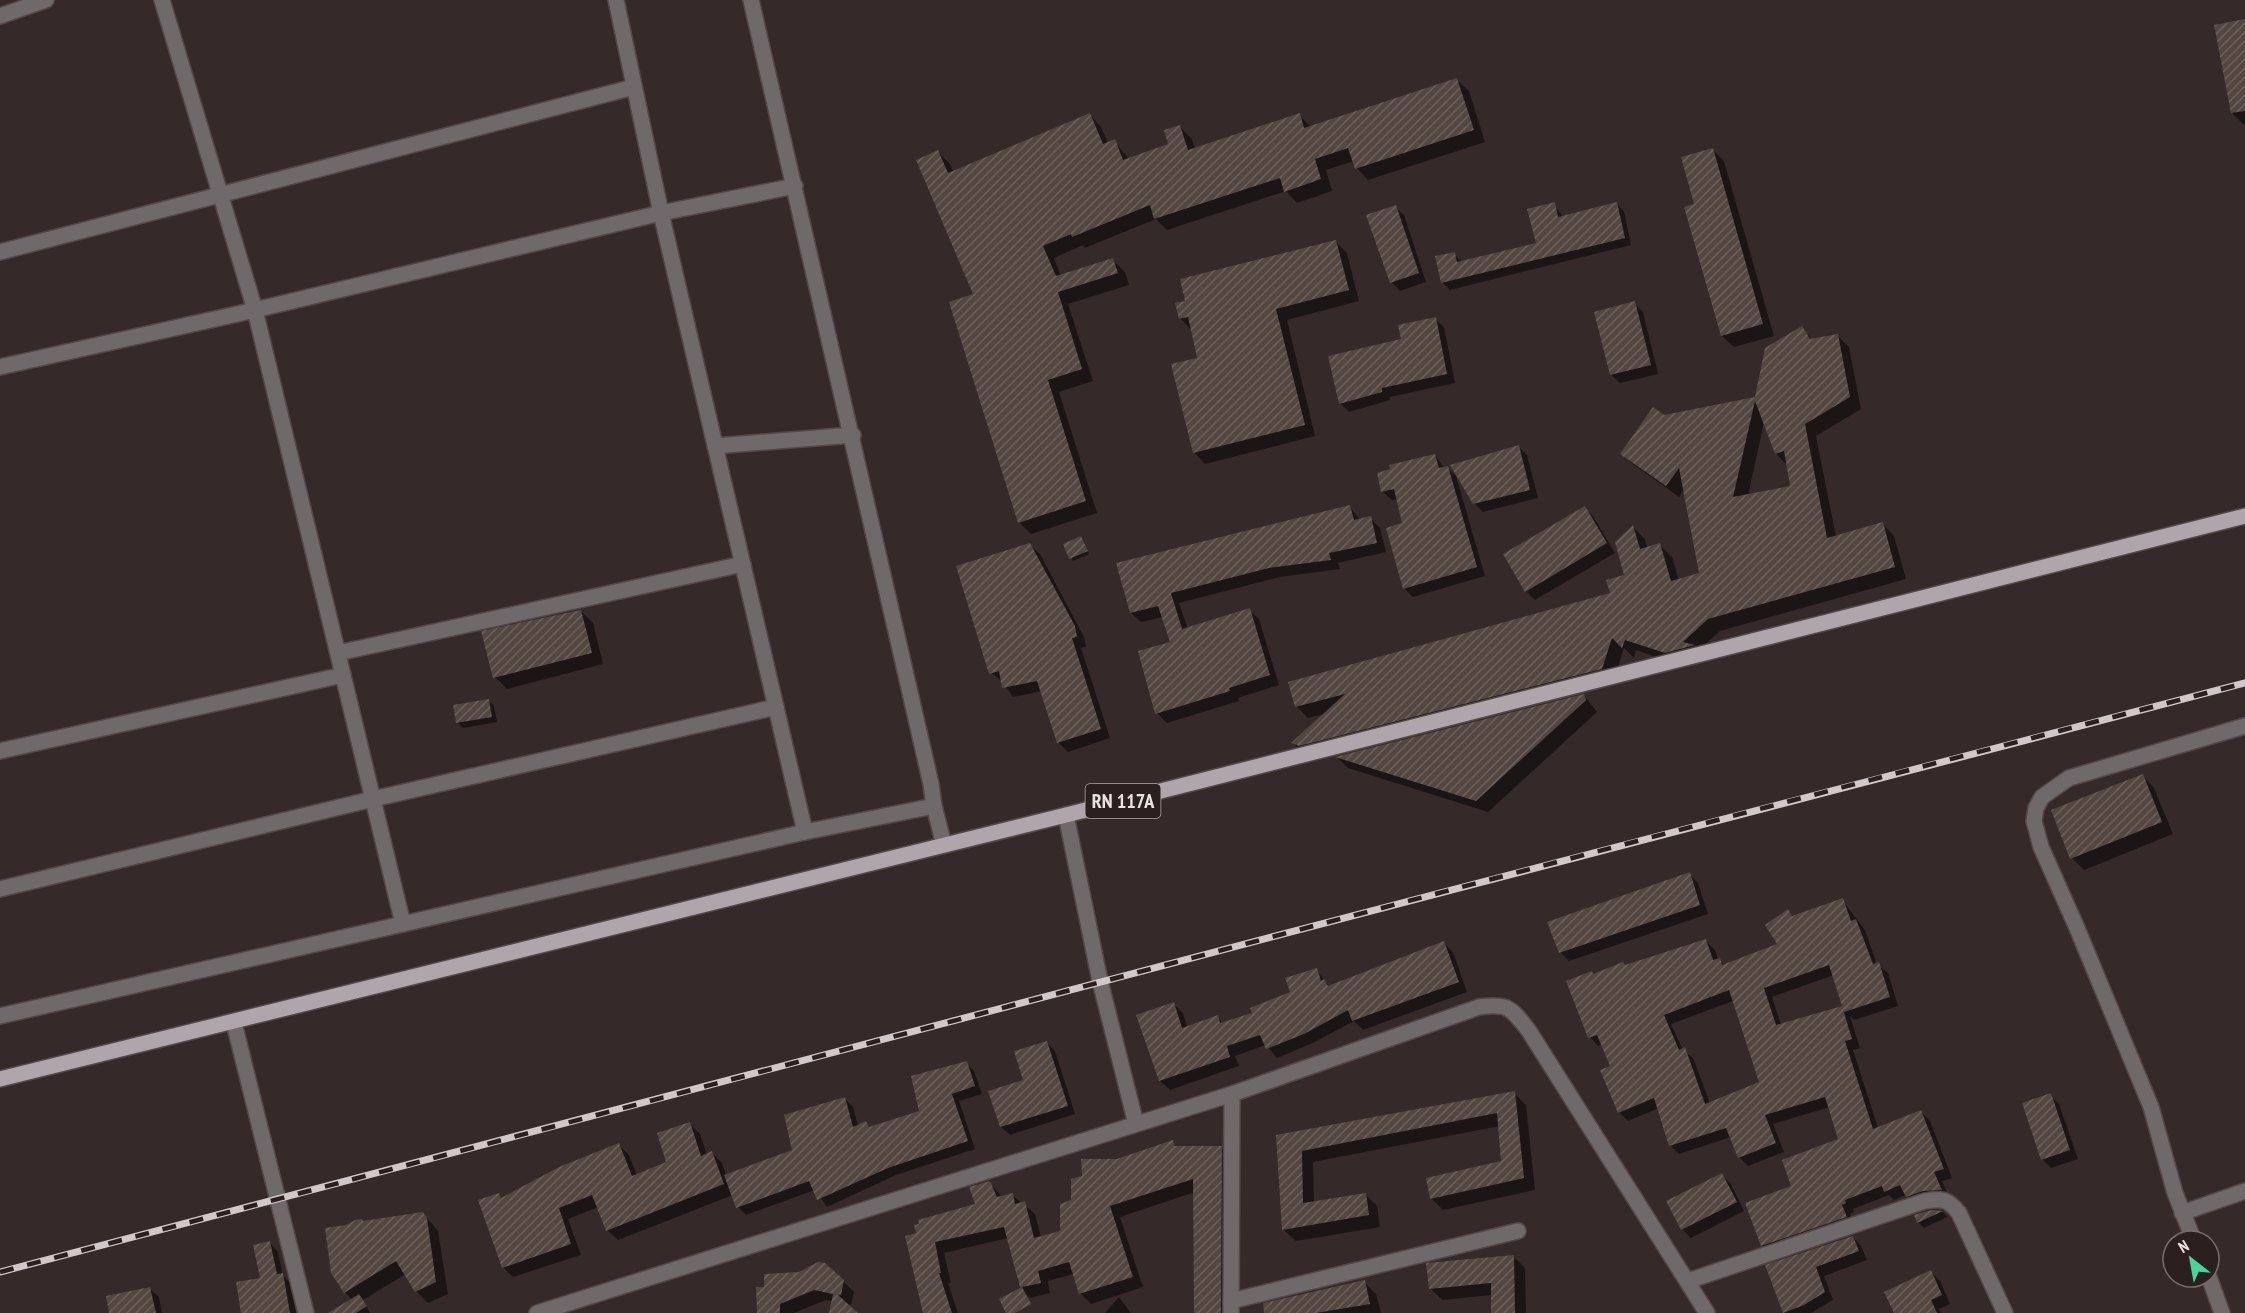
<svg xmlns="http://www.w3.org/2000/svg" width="2245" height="1313" font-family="'PT Sans Narrow',sans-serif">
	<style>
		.shadow { fill: #0007; fill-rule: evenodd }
		.building { fill: url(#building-hatch); fill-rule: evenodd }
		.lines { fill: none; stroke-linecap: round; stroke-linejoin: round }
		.minor-casing { stroke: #534748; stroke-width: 18 }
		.primary-casing { stroke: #534748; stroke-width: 18 }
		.minor { stroke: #6f696c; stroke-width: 15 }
		.primary { stroke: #b1a5ac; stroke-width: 15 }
		.rail-casing { stroke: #d2c8c9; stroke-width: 7 }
		.rail { stroke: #2c1f20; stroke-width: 4.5; stroke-dasharray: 14; stroke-linecap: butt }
		.labels { text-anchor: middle; stroke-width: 4.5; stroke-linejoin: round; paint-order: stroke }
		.shield { fill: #2c1f20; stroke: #b2a8a8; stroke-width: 1.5 }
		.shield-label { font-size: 20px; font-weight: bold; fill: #ebe2e3 }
	</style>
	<defs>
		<pattern id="building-hatch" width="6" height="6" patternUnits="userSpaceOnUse" patternTransform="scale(1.5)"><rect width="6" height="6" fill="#544742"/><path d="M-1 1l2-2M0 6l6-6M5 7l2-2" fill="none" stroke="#6d615d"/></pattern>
	</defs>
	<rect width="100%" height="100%" fill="#36292a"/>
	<!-- shadow -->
	<g class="shadow">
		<polygon points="2245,21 2245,124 2244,125 2232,113"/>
		<polygon points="1457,80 1469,91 1485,142 1368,180 1357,168 1354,161 1326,170 1332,191 1297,203 1286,191 1167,230 1156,219 1085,248 1083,245 1054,258 1061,276 1113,260 1125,272 1129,285 1068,304 1093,381 1059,392 1097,513 1031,534 1019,522 975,295 938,152 950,164 954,173 1090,115 1101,127 1108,143 1114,141 1129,159 1170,145 1180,127 1192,139 1195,149 1299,115 1311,127"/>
		<polygon points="1712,149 1724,161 1774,336 1734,347 1722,336"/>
		<polygon points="1616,203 1624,211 1631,245 1450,290 1442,282 1454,253 1462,263 1538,244 1554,204 1563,217"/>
		<polygon points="1395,207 1404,215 1426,282 1400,291 1391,282"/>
		<polygon points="1335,241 1347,253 1359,301 1287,320 1315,436 1205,464 1194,452 1199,359 1191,330 1180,318"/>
		<polygon points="1634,303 1643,312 1658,374 1620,383 1611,375"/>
		<polygon points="1435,319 1444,327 1455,383 1390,397 1390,400 1349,412 1340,403 1403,340"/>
		<path d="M1801,328L1813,340L1837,335L1849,347L1861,409L1816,436L1836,537L1883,524L1894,536L1906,579L1720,631L1698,651L1677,664L1636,650L1634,658L1624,648L1614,680L1304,754L1293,743L1325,714L1308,718L1297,707L1290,683L1612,594L1626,576L1633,527L1645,539L1647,549L1660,545L1672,557L1679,581L1701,575L1684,489L1679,497L1634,465L1622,454L1664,417L1756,399ZM1764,422L1776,454L1788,466L1792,487L1748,496Z"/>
		<polygon points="1519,447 1527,455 1538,498 1483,512 1474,503"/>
		<polygon points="1435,455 1444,468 1447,468 1456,476 1485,576 1413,597 1404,588 1404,524 1398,499 1392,500 1383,492 1378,474"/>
		<polygon points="1350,507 1360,520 1370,518 1380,528 1386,552 1338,563 1340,569 1280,577 1179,603 1188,629 1249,610 1259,619 1279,685 1238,698 1239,701 1167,723 1157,713 1140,652 1171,643 1163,617 1141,622 1131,613 1118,564"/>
		<polygon points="1584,508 1593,516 1615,553 1535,600 1526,591"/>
		<polygon points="1083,540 1089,554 1073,561 1065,545"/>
		<polygon points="1030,545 1040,554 1084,637 1086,647 1081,648 1110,738 1068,752 1058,742 1042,691 1013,697 1003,682 991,673"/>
		<polygon points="581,611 593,623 603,664 507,689 495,677"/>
		<polygon points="1584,695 1597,712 1488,812 1348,768 1338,758"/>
		<polygon points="488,700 494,706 497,722 463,728 457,722"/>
		<polygon points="2143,776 2154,788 2173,834 2084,870 2072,858"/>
		<polygon points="1689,874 1698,883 1708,914 1569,961 1560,952"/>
		<path d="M1842,900L1865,930L1877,965L1888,973L1898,1006L1854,1020L1850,1016L1860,1048L1853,1050L1878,1128L1921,1112L1930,1121L1952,1178L1942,1181L1950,1199L1916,1205L1906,1195L1894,1200L1889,1195L1853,1209L1854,1212L1850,1214L1854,1226L1771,1254L1762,1245L1793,1187L1840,1140L1830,1107L1773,1124L1784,1152L1748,1166L1739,1157L1731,1137L1679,1154L1670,1145L1659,1108L1628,1121L1620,1113L1602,1071L1612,1067L1602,1044L1598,1046L1590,1037L1592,973L1594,975L1706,941L1715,950L1718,960L1725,965L1780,945L1788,911L1794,917ZM1834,975L1844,1007L1781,1025L1772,997ZM1733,1001L1761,1083L1710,1103L1693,1058L1683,1050L1671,1024Z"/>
		<polygon points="1444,943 1453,952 1467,992 1363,1030 1354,1021 1313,1043 1277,1058 1266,1045 1235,1056 1239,1066 1170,1090 1160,1081 1173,1004 1183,1013 1187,1027 1217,1017 1224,1024 1254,1014 1292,993 1316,970 1330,987"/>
		<polygon points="1046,1042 1055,1051 1075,1114 1010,1135 1001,1127 990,1092 1025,1081"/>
		<polygon points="966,1063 974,1071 982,1094 959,1101 975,1149 896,1175 827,1207 815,1190 746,1215 738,1207 733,1195 618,1240 607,1230 598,1207 568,1219 581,1255 513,1277 503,1267 499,1195 503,1199 619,1145 629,1155 637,1175 668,1163 690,1124 700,1134 707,1155 712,1153 722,1163 726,1175 794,1151 845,1099 853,1107 858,1126 865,1123 871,1128 921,1112"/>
		<polygon points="1514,1093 1526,1105 1535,1190 1443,1210 1431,1198 1503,1162 1500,1126 1313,1162 1314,1203 1365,1194 1377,1206 1380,1227 1296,1241 1284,1230 1278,1136"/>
		<polygon points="2050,1095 2059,1104 2078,1159 2051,1168 2042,1159"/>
		<polygon points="1172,1142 1178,1148 1221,1147 1232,1158 1233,1313 1196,1313 1195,1192 1120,1217 1143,1287 1091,1304 1080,1293 1074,1274 1048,1281 1050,1293 1030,1298 1019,1287 1008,1238 944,1253 951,1283 948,1283 958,1313 929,1313 917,1234 977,1205 989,1182 1002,1197 1012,1195 1035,1214 1041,1237 1061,1233 1073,1201 1117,1160"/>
		<polygon points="1722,1175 1731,1184 1744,1211 1691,1238 1682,1229"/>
		<polygon points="1932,1211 1943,1212 1947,1217 1924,1228 1918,1222"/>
		<polygon points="423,1213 438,1231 448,1294 428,1303 416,1291 406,1274 363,1300 370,1313 334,1313 352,1300 345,1292 364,1222"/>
		<polygon points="1853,1237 1861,1246 1867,1260 1824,1276 1833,1300 1811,1313 1784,1313 1767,1266"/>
		<polygon points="270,1243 278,1252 283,1276 291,1283 296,1313 243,1313 261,1279"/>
		<polygon points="1513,1256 1525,1268 1526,1313 1492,1313 1492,1295 1442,1300 1430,1288"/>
		<polygon points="1931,1272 1940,1281 1950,1304 1939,1309 1941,1313 1896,1313"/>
		<polygon points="843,1281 854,1292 851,1305 845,1304 856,1313 831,1313 833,1301 826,1300 794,1313 759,1313 758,1289"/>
		<polygon points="1364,1282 1376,1294 1381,1313 1265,1313"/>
		<polygon points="150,1289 159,1297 162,1313 111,1313"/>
		<polygon points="1119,1297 1131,1313 1105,1313"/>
	</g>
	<!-- building -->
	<g class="building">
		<polygon points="2245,19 2245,111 2231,113 2214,25"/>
		<polygon points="1457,78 1474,130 1355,169 1348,148 1315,159 1321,179 1284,192 1280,178 1154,219 1150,205 1072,237 1071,234 1043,246 1056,276 1113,258 1118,273 1058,292 1082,369 1048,380 1086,501 1018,523 949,302 973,294 916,160 938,150 948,173 1090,113 1103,144 1115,139 1123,160 1168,144 1164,130 1180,125 1188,150 1300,113 1304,128"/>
		<polygon points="1713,148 1763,324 1721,336 1684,207 1694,204 1681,157"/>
		<polygon points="1555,202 1558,217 1617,202 1625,238 1441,283 1435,256 1455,252 1457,262 1536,243 1527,209"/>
		<polygon points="1396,205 1419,273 1390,283 1366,215"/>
		<polygon points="1336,240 1349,290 1276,309 1305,425 1193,453 1171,364 1197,358 1188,317 1179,319 1175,303 1185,301 1180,279"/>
		<polygon points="1635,301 1651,365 1610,375 1594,312"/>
		<polygon points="1436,317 1447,374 1382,388 1382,392 1339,404 1328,356 1401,339 1398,325"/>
		<path d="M1802,326L1810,339L1838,334L1850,397L1805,424L1827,538L1883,522L1895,567L1708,619L1683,642L1695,645L1665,653L1625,640L1622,648L1612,638L1602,669L1299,746L1291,743L1345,694L1295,707L1288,682L1610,593L1606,580L1624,575L1615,542L1633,525L1640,549L1660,543L1671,581L1699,573L1679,468L1666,486L1620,454L1653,407L1664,415L1755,397L1765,348ZM1755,401L1775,454L1784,451L1790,486L1733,497Z"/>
		<polygon points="1519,445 1530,490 1473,504 1450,465"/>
		<polygon points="1435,454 1439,468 1448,466 1477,567 1403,589 1386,528 1402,523 1394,489 1381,492 1377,473 1390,469 1389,465"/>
		<polygon points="1350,505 1354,520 1371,516 1377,543 1329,553 1331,560 1269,568 1171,593 1182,629 1250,608 1270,675 1229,688 1230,691 1155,714 1138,651 1170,642 1158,606 1130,613 1116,563"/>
		<polygon points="1585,506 1607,543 1525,592 1503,554"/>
		<polygon points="1081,536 1088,551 1069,559 1063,544"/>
		<polygon points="1030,543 1075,626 1077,637 1072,638 1101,729 1057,743 1037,681 1002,688 999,671 989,674 956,566"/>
		<polygon points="581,610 592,653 493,678 481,631"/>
		<polygon points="1584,694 1586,700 1476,801 1335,757"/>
		<polygon points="489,699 492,717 456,723 453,705"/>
		<polygon points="2143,774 2162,822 2070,859 2051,810"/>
		<polygon points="1690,872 1700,905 1559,953 1547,922"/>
		<path d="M1843,898L1851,921L1856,919L1873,964L1879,962L1890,997L1844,1012L1842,1006L1852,1039L1845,1041L1873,1129L1921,1110L1944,1169L1934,1172L1942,1190L1923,1191L1906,1197L1900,1185L1884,1192L1882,1186L1845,1200L1846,1203L1842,1205L1847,1217L1761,1246L1745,1203L1791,1186L1782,1160L1838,1139L1825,1097L1765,1115L1776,1143L1738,1158L1726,1128L1669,1146L1654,1098L1618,1113L1600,1070L1610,1066L1597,1035L1588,1038L1566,981L1592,971L1593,974L1623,962L1625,965L1706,939L1713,960L1720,958L1722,965L1777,944L1765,925L1788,909L1792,916ZM1829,965L1842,1006L1776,1025L1764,988ZM1729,990L1759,1082L1705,1104L1685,1047L1679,1050L1664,1015Z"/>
		<polygon points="1444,941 1459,982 1352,1021 1348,1010 1304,1034 1266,1049 1260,1035 1227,1046 1230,1057 1159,1081 1136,1015 1174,1002 1182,1028 1218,1015 1220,1023 1252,1013 1250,1008 1290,992 1285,978 1317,968 1321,981 1324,979 1328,986"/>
		<polygon points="1047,1041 1068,1106 1000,1127 988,1091 1023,1080 1014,1051"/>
		<polygon points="967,1061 975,1086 952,1094 968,1141 888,1168 817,1200 809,1181 736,1208 724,1175 792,1150 784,1115 845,1097 853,1127 866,1121 869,1127 919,1111 911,1076"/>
		<polygon points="1515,1091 1524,1178 1430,1199 1426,1178 1501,1161 1497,1113 1302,1151 1303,1203 1366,1193 1369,1215 1282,1230 1276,1135"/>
		<polygon points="2051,1093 2070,1150 2041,1160 2022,1103"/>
		<polygon points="690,1122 701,1156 712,1151 724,1184 606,1231 592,1195 559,1208 571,1244 502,1268 478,1200 499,1193 501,1198 559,1167 619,1143 632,1176 666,1162 657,1133"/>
		<polygon points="1173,1140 1175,1146 1222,1146 1221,1313 1194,1313 1193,1179 1110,1206 1133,1277 1079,1294 1069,1262 1038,1271 1041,1283 1022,1287 1031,1304 1015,1313 1006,1313 999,1299 1020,1288 1004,1227 935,1242 941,1273 939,1273 952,1313 923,1313 905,1236 916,1233 914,1225 919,1224 918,1220 975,1204 969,1187 990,1181 997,1197 1013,1193 1015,1204 1025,1201 1034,1238 1060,1231 1060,1204 1071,1200 1071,1179 1082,1176 1081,1159 1117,1159"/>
		<polygon points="1722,1173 1737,1202 1681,1230 1666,1201"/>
		<polygon points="1932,1210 1943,1211 1917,1223 1914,1215"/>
		<polygon points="423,1212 427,1218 436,1282 415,1292 396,1261 344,1293 331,1273 325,1228 346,1225 355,1220 362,1219 363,1221"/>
		<polygon points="1853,1236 1859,1251 1816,1267 1825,1292 1804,1305 1783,1313 1765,1265"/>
		<polygon points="270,1241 277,1274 283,1273 290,1313 241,1313 236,1282 260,1278 253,1245"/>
		<polygon points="1514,1255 1515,1313 1491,1313 1491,1283 1429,1289 1426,1263"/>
		<polygon points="818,1262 825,1263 844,1280 841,1295 837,1294 858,1313 829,1313 833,1294 814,1290 780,1304 780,1313 757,1313 756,1287 764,1287 764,1274 799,1272"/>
		<polygon points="1931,1270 1942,1295 1931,1300 1937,1313 1894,1313 1884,1292"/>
		<polygon points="1365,1280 1370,1304 1316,1313 1264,1313 1263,1303"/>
		<polygon points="150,1287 156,1313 109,1313 106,1296"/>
		<polygon points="359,1294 367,1306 356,1313 328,1313"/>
	</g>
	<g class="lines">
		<defs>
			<g id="minor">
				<polyline points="162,0 255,310 403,924"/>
				<polyline points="616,0 661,213 805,832"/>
				<polyline points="0,16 46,0"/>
				<polyline points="0,252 634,87"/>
				<polyline points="0,367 255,310 661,213 795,186"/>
				<polyline points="715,446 853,435"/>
				<polyline points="338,653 743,564"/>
				<polyline points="0,751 343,675"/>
				<polyline points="934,806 944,845"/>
				<polyline points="1066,815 1100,981 1136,1124"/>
				<polyline points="0,889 373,799 776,707"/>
				<polyline points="0,1016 805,832 934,806 931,784 751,0"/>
				<polyline points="234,1023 306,1313"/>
				<polyline points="2182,1213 2245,1191"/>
				<polyline points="2194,1241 2175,1193 2151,1107 2077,928 2041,847 2034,821 2036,808 2042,797 2069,778 2245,726"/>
				<polyline points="2209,1277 2222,1313"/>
				<path d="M1688,1281L1925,1201C1942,1198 1948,1199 1959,1213L2005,1313"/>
				<polyline points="1231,1301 1518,1231"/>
				<path d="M537,1313L1232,1094L1479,1007C1509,1003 1511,1008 1529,1031L1707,1313"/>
				<polyline points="1231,1313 1232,1094"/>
			</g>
			<polyline id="primary" points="0,1079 1066,815 2245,516"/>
		</defs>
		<!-- minor casing -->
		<use href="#minor" class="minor-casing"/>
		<!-- primary casing -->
		<use href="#primary" class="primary-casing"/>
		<!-- minor -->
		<use href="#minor" class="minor"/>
		<!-- primary -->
		<use href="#primary" class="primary"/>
		<defs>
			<path id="rail" d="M0,1272C748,1076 1496,876 2245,683"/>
		</defs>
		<!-- rail casing -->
		<use href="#rail" class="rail-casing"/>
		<!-- rail -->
		<use href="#rail" class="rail"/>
	</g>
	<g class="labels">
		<!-- shield labels -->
		<rect class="shield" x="1085.5" y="784" width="75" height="34" rx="4.5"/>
		<g class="shield-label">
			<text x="1123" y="808">RN 117A</text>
		</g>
	</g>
	<!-- north arrow -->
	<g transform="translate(2191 1259) rotate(329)"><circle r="28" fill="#2c1f20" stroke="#786d6e" stroke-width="1.5"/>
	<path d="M0-4.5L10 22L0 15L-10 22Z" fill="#49d49c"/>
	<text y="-9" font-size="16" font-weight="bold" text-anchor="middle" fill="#ebe2e3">N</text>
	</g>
</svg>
